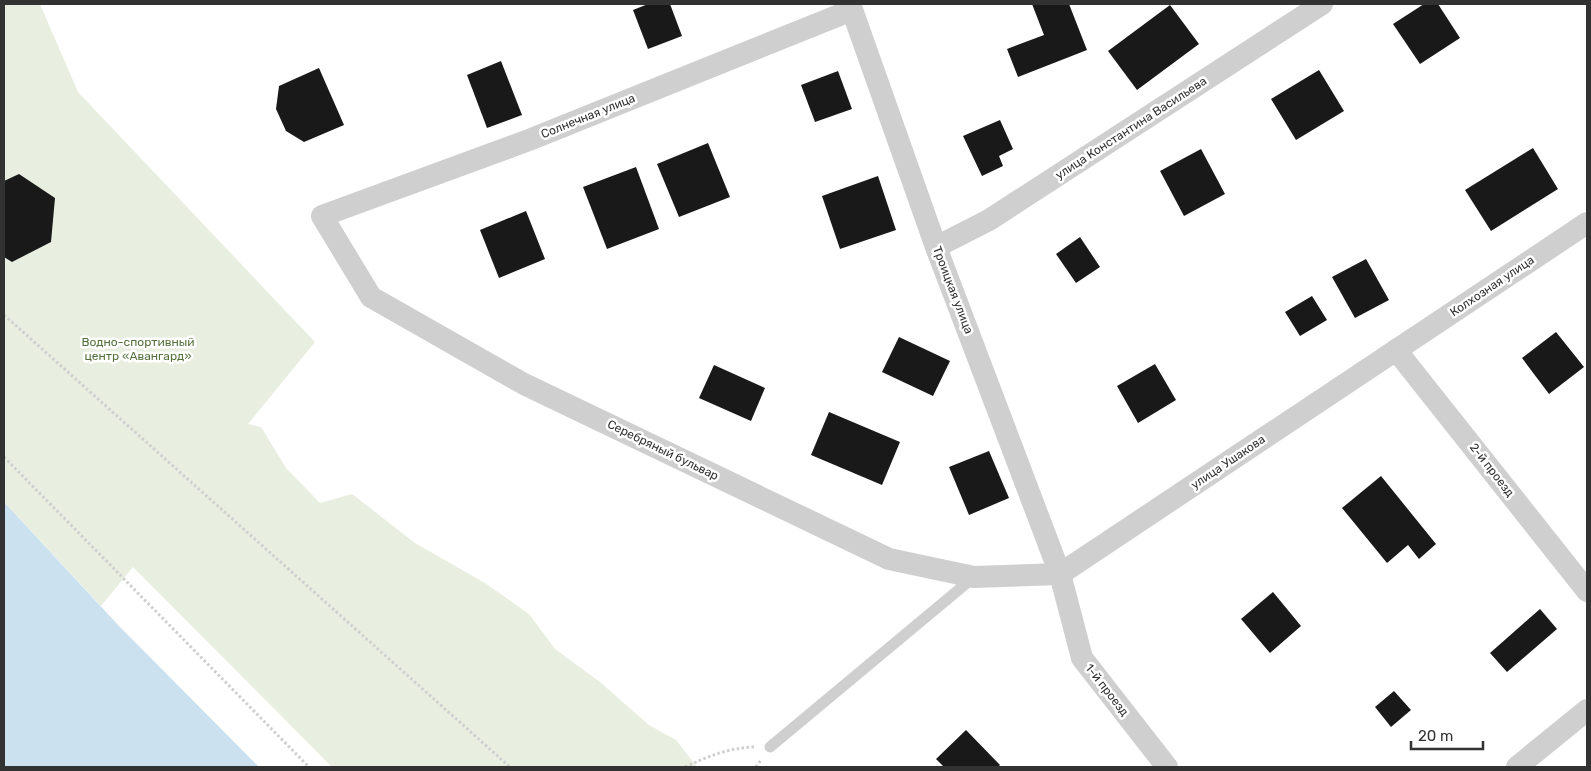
<svg xmlns="http://www.w3.org/2000/svg" width="1591" height="771" font-family="Rubik,sans-serif">
	<style>
		.green { fill: #e8efe0 }
		.water { fill: #cbe1ef }
		.building { fill: #191919 }
		.lines { fill: none; stroke-linecap: round; stroke-linejoin: round }
		.path { stroke: #cfcfcf; stroke-width: 3; stroke-dasharray: 2.5 2.5; stroke-linecap: butt }
		.lane { stroke: #cfcfcf; stroke-width: 11 }
		.street { stroke: #cfcfcf; stroke-width: 22 }
		.labels { text-anchor: middle; stroke-width: 5; stroke-linejoin: round; paint-order: stroke }
		.street-label { font-size: 12px; fill: #323232; stroke: #fff }
		.park-label { font-size: 12px; fill: #54713c; stroke: #fff }
	</style>
	<rect width="100%" height="100%" fill="#fff"/>
	<!-- green -->
	<polygon class="green" points="4,4 40,4 78,92 315,342 248,424 261,427 286,468 320,503 352,494 415,543 485,583 529,614 555,649 600,682 649,725 676,740 697,767 332,767 133,567 101,606 4,502"/>
	<!-- water -->
	<polygon class="water" points="4,502 119,626 259,767 4,767"/>
	<!-- building -->
	<g class="building">
		<polygon points="648,4 670,4 682,36 648,49 633,10"/>
		<polygon points="1032,4 1069,4 1087,50 1018,77 1007,49 1044,35"/>
		<polygon points="1424,4 1438,4 1460,38 1420,64 1393,24"/>
		<polygon points="1170,5 1199,44 1137,90 1108,51"/>
		<polygon points="501,61 522,115 487,128 467,75"/>
		<polygon points="319,68 344,125 304,142 286,131 276,109 279,86"/>
		<polygon points="1319,70 1344,111 1296,140 1271,99"/>
		<polygon points="838,71 852,109 815,122 801,85"/>
		<polygon points="1000,120 1013,149 999,156 1003,166 982,176 963,136"/>
		<polygon points="708,143 730,197 679,217 657,164"/>
		<polygon points="1533,148 1558,189 1491,231 1465,190"/>
		<polygon points="1201,149 1225,194 1184,216 1160,171"/>
		<polygon points="636,167 659,229 607,249 583,187"/>
		<polygon points="19,174 55,198 51,242 12,262 4,257 4,181"/>
		<polygon points="878,176 896,230 840,249 822,196"/>
		<polygon points="526,211 545,259 499,278 480,230"/>
		<polygon points="1080,237 1100,267 1076,283 1056,254"/>
		<polygon points="1366,259 1389,300 1355,318 1332,277"/>
		<polygon points="1312,296 1327,320 1300,336 1285,312"/>
		<polygon points="1556,332 1584,367 1549,394 1522,358"/>
		<polygon points="899,337 950,361 933,396 882,372"/>
		<polygon points="1155,364 1176,400 1138,423 1117,386"/>
		<polygon points="714,365 765,388 751,421 699,398"/>
		<polygon points="829,412 900,442 882,485 811,455"/>
		<polygon points="989,451 1009,498 969,515 949,467"/>
		<polygon points="1381,476 1436,544 1419,559 1408,545 1387,563 1342,508"/>
		<polygon points="1273,592 1301,626 1270,653 1241,619"/>
		<polygon points="1540,609 1557,629 1507,672 1490,653"/>
		<polygon points="1394,691 1411,710 1391,727 1375,707"/>
		<polygon points="966,730 1000,765 998,767 944,767 936,759"/>
	</g>
	<g class="lines">
		<!-- path -->
		<g class="path">
			<polyline points="4,315 510,767"/>
			<polyline points="4,457 309,767"/>
			<path d="M685,767C709,756 728,748 754,747"/>
			<polyline points="756,767 761,760"/>
		</g>
		<!-- lane -->
		<polyline class="lane" points="770,747 974,577"/>
		<!-- street -->
		<g class="street">
			<polyline points="850,4 936,247 1060,574 1082,658 1167,767"/>
			<polyline points="852,10 529,140 322,216 371,297 524,384 889,559 974,577 1060,574"/>
			<polyline points="936,247 989,220 1322,4"/>
			<polyline points="1396,350 1587,591"/>
			<polyline points="1060,574 1587,223"/>
			<polyline points="1517,767 1587,710"/>
		</g>
	</g>
	<g class="labels">
		<!-- street labels -->
		<g class="street-label">
			<text transform="translate(588 116) rotate(-22)" y="4">Солнечная улица</text>
			<text transform="translate(1131 128) rotate(-33)" y="4">улица Константина Васильева</text>
			<text transform="translate(1492 286) rotate(-34)" y="4">Колхозная улица</text>
			<text transform="translate(953 290) rotate(69)" y="4">Троицкая улица</text>
			<text transform="translate(663 450) rotate(26)" y="4">Серебряный бульвар</text>
			<text transform="translate(1228 462) rotate(-34)" y="4">улица Ушакова</text>
			<text transform="translate(1492 470) rotate(52)" y="4">2-й проезд</text>
			<text transform="translate(1107 690) rotate(52)" y="4">1-й проезд</text>
		</g>
		<!-- park labels -->
		<g class="park-label">
			<text x="138" y="346">Водно-спортивный<tspan x="138" dy="14">центр «Авангард»</tspan></text>
		</g>
	</g>
	<!-- border -->
	<rect width="1591" height="771" fill="none" stroke="#323232" stroke-width="10"/>
	<!-- scale -->
	<path d="M1411 741v8h72v-8" fill="none" stroke="#323232" stroke-width="2.5"/>
	<text x="1418" y="741" font-size="15" fill="#323232" stroke="#ffffff" stroke-width="4" paint-order="stroke">20 m</text>
</svg>
